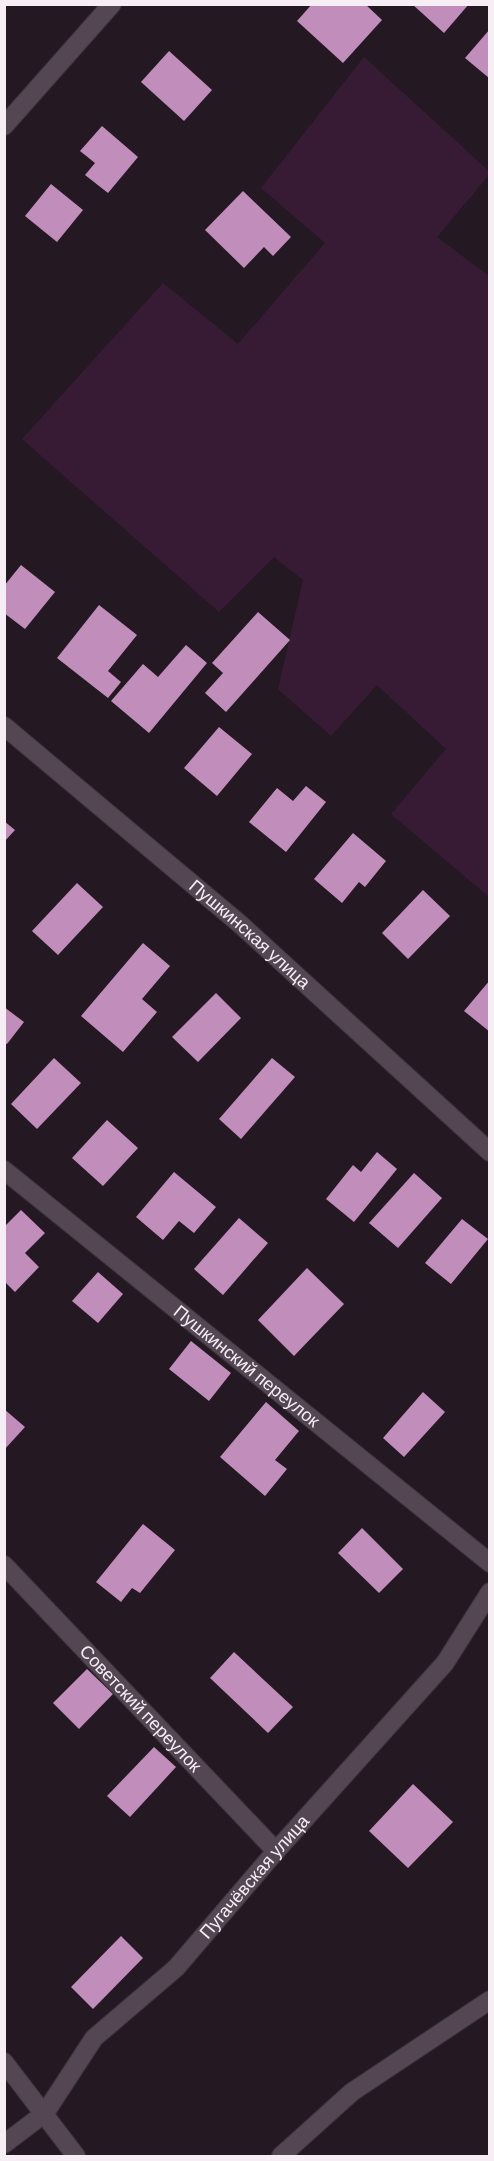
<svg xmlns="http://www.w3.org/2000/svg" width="494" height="2161" font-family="Barlow,sans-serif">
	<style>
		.green { fill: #371b35 }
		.building { fill: #c18dbb }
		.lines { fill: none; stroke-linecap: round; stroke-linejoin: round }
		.street-casing { stroke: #3c333b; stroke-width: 20 }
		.secondary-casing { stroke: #3c333b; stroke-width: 20 }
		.street { stroke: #544652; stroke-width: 18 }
		.secondary { stroke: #544652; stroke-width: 18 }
		.labels { text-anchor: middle; stroke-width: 6; stroke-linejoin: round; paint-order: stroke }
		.street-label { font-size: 18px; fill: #f6edf5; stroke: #0a0609 }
	</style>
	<rect width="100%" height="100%" fill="#241822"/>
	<!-- green -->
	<polygon class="green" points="364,57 489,171 489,175 437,237 489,276 489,897 391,814 446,749 377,685 331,736 278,689 303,580 274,557 219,612 22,439 163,283 238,344 325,243 261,188"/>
	<!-- building -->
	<g class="building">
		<polygon points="312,4 365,4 382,20 343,63 297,21"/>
		<polygon points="412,4 469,4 444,33"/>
		<polygon points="490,29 490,77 489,78 465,58"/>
		<polygon points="169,51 212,90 184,121 141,82"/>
		<polygon points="102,126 138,157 108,193 85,175 95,163 80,151"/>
		<polygon points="51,184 83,210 57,242 25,216"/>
		<polygon points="243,191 291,237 273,256 264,247 244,268 205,230"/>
		<polygon points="21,565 55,592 25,629 4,613 4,586"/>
		<polygon points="99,605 137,635 108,671 121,682 108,698 57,658"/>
		<polygon points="258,612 290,640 226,712 205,693 223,673 212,663"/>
		<polygon points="186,645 207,663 149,733 111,701 143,664 158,677"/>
		<polygon points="219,727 252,754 217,796 184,768"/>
		<polygon points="306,786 326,802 286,852 249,822 277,788 293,801"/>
		<polygon points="4,821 15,830 4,842"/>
		<polygon points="353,833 386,861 365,887 359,882 342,903 314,879"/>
		<polygon points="77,883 103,907 58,955 32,931"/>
		<polygon points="423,890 450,916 408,959 382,933"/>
		<polygon points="143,943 170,966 142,999 157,1012 123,1052 81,1016"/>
		<polygon points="490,980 490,1032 464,1011"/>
		<polygon points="216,993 241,1018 198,1062 172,1037"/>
		<polygon points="4,1007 24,1022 7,1044 4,1043"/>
		<polygon points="54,1058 81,1083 37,1129 11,1104"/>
		<polygon points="272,1058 295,1077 241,1139 219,1119"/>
		<polygon points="107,1120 138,1148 103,1186 72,1158"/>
		<polygon points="377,1152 397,1169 354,1222 326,1199 353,1165 361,1172"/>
		<polygon points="174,1172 216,1207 194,1233 179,1221 163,1240 136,1217"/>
		<polygon points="414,1173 442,1198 398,1248 369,1223"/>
		<polygon points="21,1210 45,1233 25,1253 39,1267 15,1292 4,1281 4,1227"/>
		<polygon points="239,1218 268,1243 223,1295 194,1269"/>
		<polygon points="462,1219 488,1239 451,1284 425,1263"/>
		<polygon points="307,1268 344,1304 294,1356 258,1320"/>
		<polygon points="98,1272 123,1294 98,1323 72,1301"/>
		<polygon points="191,1341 231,1373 209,1401 169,1369"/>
		<polygon points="423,1392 445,1412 404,1457 383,1438"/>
		<polygon points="266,1402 299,1431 275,1460 287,1469 265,1496 220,1457"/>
		<polygon points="4,1409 25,1427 4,1450"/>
		<polygon points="143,1524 175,1550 140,1593 132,1588 121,1602 96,1582"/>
		<polygon points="362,1528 403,1569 379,1593 338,1553"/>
		<polygon points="234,1652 293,1707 268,1733 210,1678"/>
		<polygon points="87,1669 113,1694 79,1729 53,1703"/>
		<polygon points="154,1747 176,1767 130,1817 107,1796"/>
		<polygon points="413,1784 453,1822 408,1868 369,1831"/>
		<polygon points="121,1936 143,1958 93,2009 71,1987"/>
	</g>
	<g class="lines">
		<defs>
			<g id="street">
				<path id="s1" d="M4,726L240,924L490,1152"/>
				<path id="s2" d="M4,1170L490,1563"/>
				<path id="s3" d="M4,1565L276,1851"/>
				<path id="s4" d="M4,2144L45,2113L94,2038L176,1968L276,1851L445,1663L490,1592"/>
				<polyline points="281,2156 352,2092 490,2000"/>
			</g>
			<g id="secondary">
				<polyline points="4,126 112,4"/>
				<polyline points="4,2062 76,2156"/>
			</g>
		</defs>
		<!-- street casing -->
		<use href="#street" class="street-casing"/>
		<!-- secondary casing -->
		<use href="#secondary" class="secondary-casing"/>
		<!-- street -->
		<use href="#street" class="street"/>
		<!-- secondary -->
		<use href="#secondary" class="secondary"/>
	</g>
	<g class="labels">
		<!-- street labels -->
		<g class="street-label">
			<text dy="6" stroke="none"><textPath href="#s1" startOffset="322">Пушкинская улица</textPath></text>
			<text dy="6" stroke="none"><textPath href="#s2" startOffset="312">Пушкинский переулок</textPath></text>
			<text dy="6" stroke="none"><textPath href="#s3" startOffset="198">Советский переулок</textPath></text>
			<text dy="6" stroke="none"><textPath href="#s4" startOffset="369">Пугачёвская улица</textPath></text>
		</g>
	</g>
	<!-- border -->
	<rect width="494" height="2161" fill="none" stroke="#f6edf5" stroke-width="12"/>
</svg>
